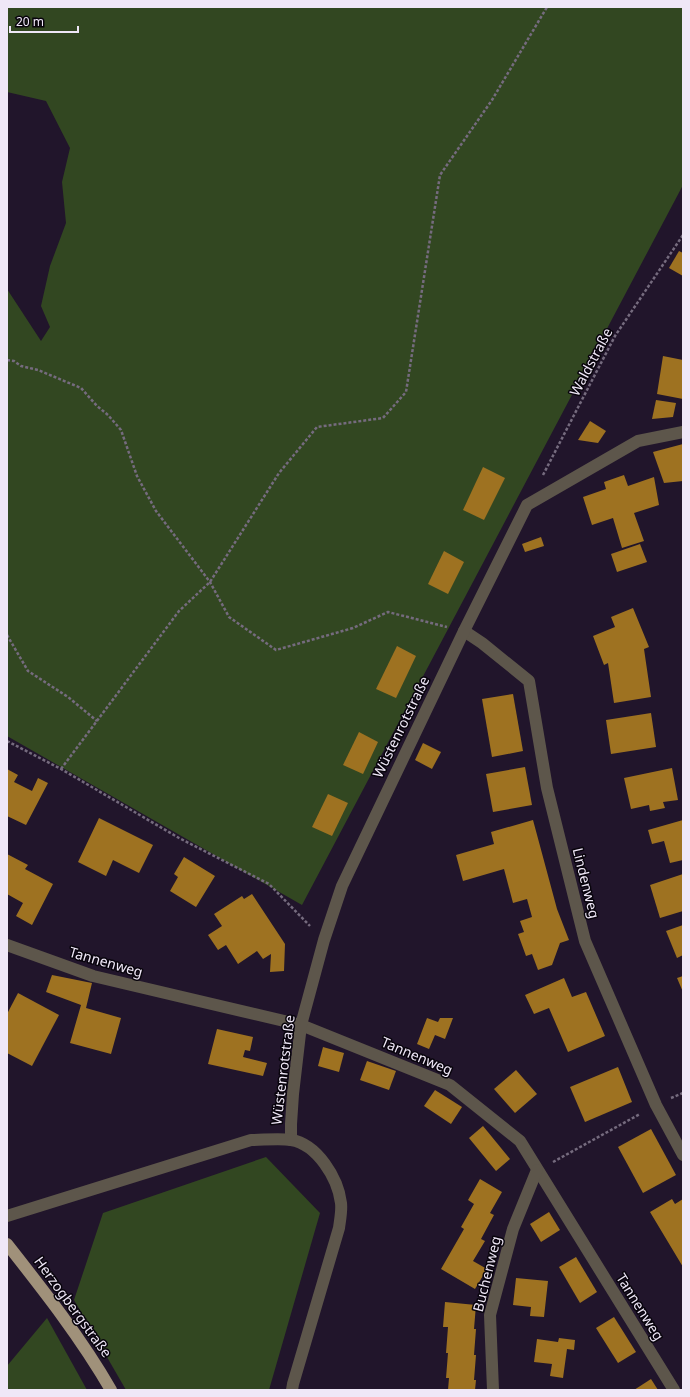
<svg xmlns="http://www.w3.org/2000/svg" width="690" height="1397" font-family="'Noto Sans',sans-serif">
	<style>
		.green { fill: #324721 }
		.building { fill: #9e7221 }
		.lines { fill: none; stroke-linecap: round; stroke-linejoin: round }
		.path { stroke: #756b7e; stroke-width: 2.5; stroke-dasharray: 3 2; stroke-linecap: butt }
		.minor { stroke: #5d564b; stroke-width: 12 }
		.major { stroke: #a0917a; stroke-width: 12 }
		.labels { text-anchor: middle; stroke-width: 3; stroke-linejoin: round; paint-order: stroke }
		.street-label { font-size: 14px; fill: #efe7f7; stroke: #08040c }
	</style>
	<rect width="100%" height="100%" fill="#21152b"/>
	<!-- green -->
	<g class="green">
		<polygon points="7,7 683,7 683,185 302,905 7,736 7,289 41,341 50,327 41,306 50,266 66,223 62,182 70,148 46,101 7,92"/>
		<polygon points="266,1157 320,1213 269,1390 126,1390 74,1300 103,1213"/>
		<polygon points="47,1318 87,1390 7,1390 7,1366"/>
	</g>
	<!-- building -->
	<g class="building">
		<polygon points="679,251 683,253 683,276 669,268"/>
		<polygon points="663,356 683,360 683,399 657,394"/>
		<polygon points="656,400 676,403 673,417 652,419"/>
		<polygon points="590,421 606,431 598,443 578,440"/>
		<polygon points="683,444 683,481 664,483 653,452"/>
		<polygon points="483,467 505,478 484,520 463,510"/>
		<polygon points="624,475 628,486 654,477 659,505 634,513 644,541 622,548 613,518 592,525 583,497 606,489 604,482"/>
		<polygon points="541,537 544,546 525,552 522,544"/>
		<polygon points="640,544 647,562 617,572 611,554"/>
		<polygon points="444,551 464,562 448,594 428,584"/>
		<polygon points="633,608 649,647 644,649 651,697 614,703 608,663 604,665 593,636 615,627 611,617"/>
		<polygon points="397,646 416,656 396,698 376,689"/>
		<polygon points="513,694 523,751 492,757 482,699"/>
		<polygon points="651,713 656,747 611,754 606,720"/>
		<polygon points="359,732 378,742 363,774 343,765"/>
		<polygon points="423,743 441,752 432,769 415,760"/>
		<polygon points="525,767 532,805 493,812 486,774"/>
		<polygon points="672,768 678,800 663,802 665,808 650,811 649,805 631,809 624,778"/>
		<polygon points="7,769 18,775 14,782 32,791 38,778 48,783 26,825 7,816"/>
		<polygon points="328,794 348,803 332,836 312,827"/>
		<polygon points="99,818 153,845 139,873 113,860 106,876 78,862"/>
		<polygon points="533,820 557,909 569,940 560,943 552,965 538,970 532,954 526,956 518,934 524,932 520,921 532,917 527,899 513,903 504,869 463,881 456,855 494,844 491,832"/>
		<polygon points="683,820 683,860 670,863 664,841 652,844 648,830"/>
		<polygon points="7,854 28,865 25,869 53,884 32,925 16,916 23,903 7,894"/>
		<polygon points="184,857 215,876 196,907 170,891 178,877 174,874"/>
		<polygon points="683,874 683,911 660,918 650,885"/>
		<polygon points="252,894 285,944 284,971 270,972 271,954 263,959 257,951 238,964 226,945 218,950 208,935 222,926 214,914 242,896 244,899"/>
		<polygon points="683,925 683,955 677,958 666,931"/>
		<polygon points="52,975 92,983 86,1008 121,1018 111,1054 70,1043 81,1005 46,992"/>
		<polygon points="683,976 683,992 677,978"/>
		<polygon points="564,978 572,997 586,992 605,1036 568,1052 549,1008 534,1014 525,995"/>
		<polygon points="18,993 59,1015 32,1066 7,1053 7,1014"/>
		<polygon points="427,1018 438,1022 440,1018 453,1018 445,1039 435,1035 429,1049 417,1044"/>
		<polygon points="217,1029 253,1037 250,1051 245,1050 243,1057 267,1063 263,1076 208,1064"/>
		<polygon points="323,1047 344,1053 339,1072 318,1066"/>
		<polygon points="367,1061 396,1071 389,1090 360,1080"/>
		<polygon points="618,1067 632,1102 585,1122 570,1087"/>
		<polygon points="516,1070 537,1094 515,1113 494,1089"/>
		<polygon points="435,1090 462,1107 451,1124 424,1106"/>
		<polygon points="483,1126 510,1159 496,1171 469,1138"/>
		<polygon points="651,1129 676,1175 643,1193 618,1147"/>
		<polygon points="480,1179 502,1192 490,1213 494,1215 481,1239 485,1241 473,1261 487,1269 475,1289 441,1269 464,1229 461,1227 474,1204 468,1200"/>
		<polygon points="672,1199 675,1204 683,1199 683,1267 650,1212"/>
		<polygon points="549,1212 560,1230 541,1242 530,1224"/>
		<polygon points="576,1257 597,1292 580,1303 559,1267"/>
		<polygon points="516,1278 548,1281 544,1317 530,1316 531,1307 513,1305"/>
		<polygon points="445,1302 476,1305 474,1329 476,1329 474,1355 476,1355 474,1380 476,1380 475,1390 448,1390 449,1378 446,1378 448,1353 446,1353 448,1327 443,1327"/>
		<polygon points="614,1317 636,1352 618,1363 596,1328"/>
		<polygon points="559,1338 575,1340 574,1350 567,1349 563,1378 550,1376 552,1364 534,1362 537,1339 558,1342"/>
		<polygon points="651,1379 658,1390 634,1390"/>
	</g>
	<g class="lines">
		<!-- path -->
		<g class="path">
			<polyline points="7,360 14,361 21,366 38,370 81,388 97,406 108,415 121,430 137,476 156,511 210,582 229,617 276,650 353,628 388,612 447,627"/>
			<polyline points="543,475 615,336 683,235"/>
			<polyline points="7,635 28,671 68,697 97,721"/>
			<polyline points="7,741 61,769 179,838 269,884 310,926"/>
			<polyline points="61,769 179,611 210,582 279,473 317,427 383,418 406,392 440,175 492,100 547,7"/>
			<polyline points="671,1098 683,1093"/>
			<polyline points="553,1162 640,1114"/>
		</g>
		<!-- minor -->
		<g class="minor">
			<polyline points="464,631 482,643 529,681 547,788 585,941 656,1105 683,1155"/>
			<polyline points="7,945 93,976 301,1025 450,1085 520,1141 674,1390"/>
			<polyline points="291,1140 291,1124 293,1094 301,1025 324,940 342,886 464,631 527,505 638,441 683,432"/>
			<path d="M7,1216L251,1140C263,1140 280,1138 291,1140C317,1144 338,1178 341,1203C342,1211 340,1220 339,1228L293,1384L292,1390"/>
			<polyline points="493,1390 490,1315 513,1229 537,1170"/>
		</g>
		<!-- major -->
		<path class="major" d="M7,1244C44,1291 81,1338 111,1390"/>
	</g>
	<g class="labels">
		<!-- street labels -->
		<g class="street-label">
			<text transform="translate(591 362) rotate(-62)" y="5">Waldstraße</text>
			<text transform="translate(401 727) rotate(-64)" y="5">Wüstenrotstraße</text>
			<text transform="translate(586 883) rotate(76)" y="5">Lindenweg</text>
			<text transform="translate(106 962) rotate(16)" y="5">Tannenweg</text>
			<text transform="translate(417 1056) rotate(23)" y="5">Tannenweg</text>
			<text transform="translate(283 1070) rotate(-83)" y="5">Wüstenrotstraße</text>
			<text transform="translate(487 1274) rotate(-76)" y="5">Buchenweg</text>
			<text transform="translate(73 1307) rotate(54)" y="5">Herzogbergstraße</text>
			<text transform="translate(640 1307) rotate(58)" y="5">Tannenweg</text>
		</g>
	</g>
	<!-- border -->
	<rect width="690" height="1397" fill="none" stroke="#efe7f7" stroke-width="16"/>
	<!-- scale -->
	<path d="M10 26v6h68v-6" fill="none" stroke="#efe7f7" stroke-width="2"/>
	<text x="16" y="26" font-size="12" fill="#efe7f7" stroke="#08040c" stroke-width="3" paint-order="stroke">20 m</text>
</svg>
